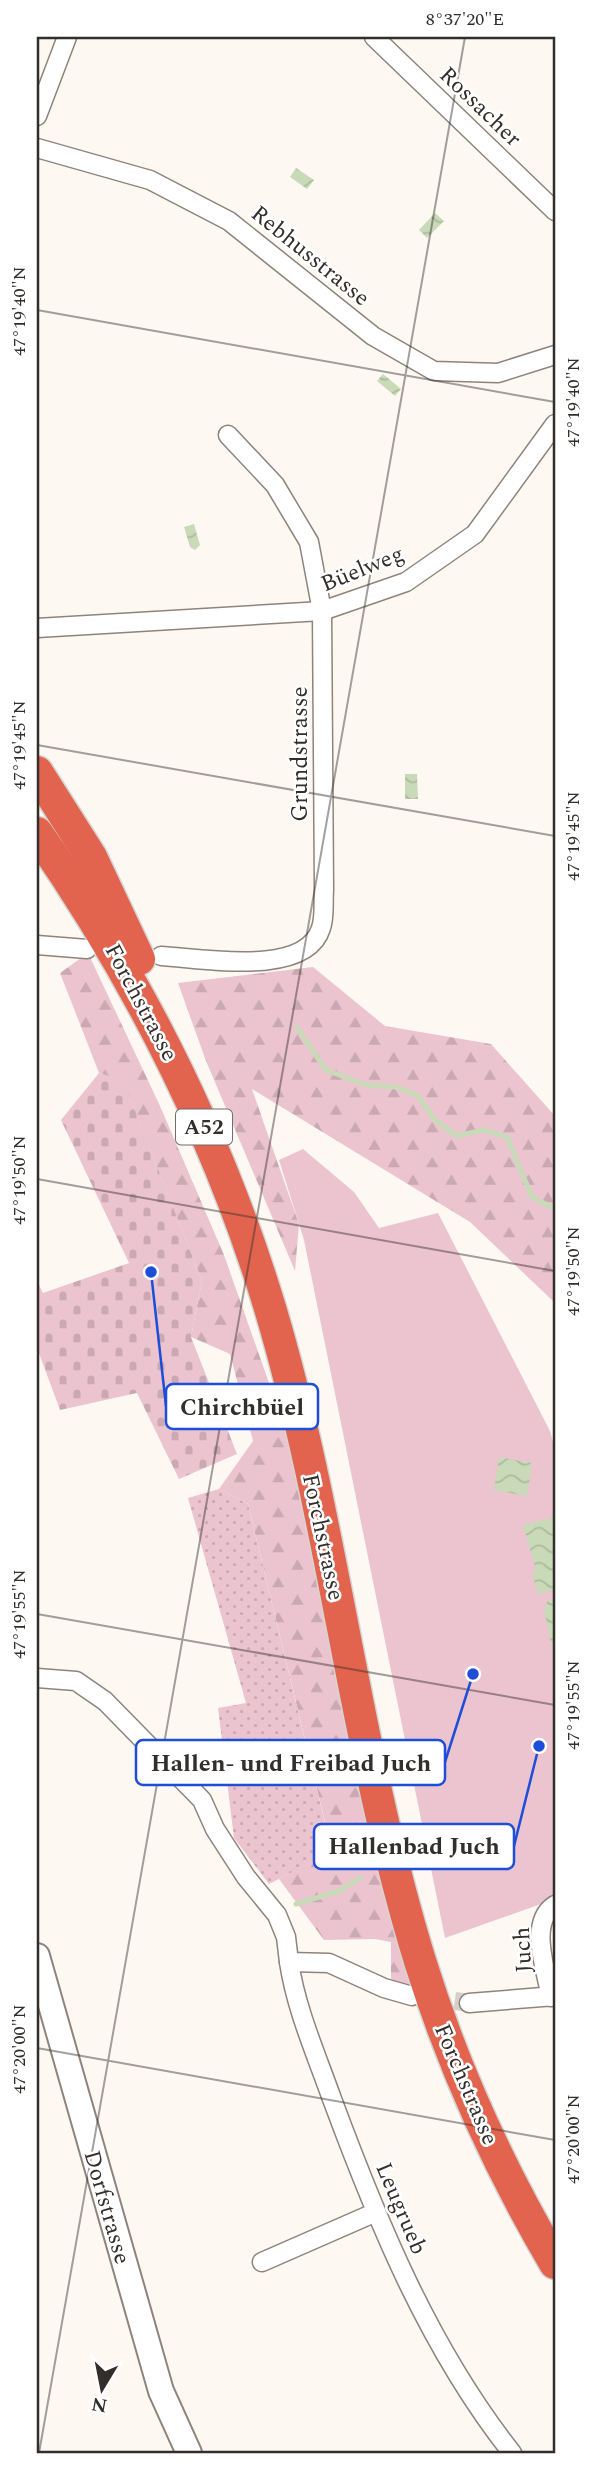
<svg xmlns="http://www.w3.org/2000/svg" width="592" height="2490" font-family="Spectral,serif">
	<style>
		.grass { fill: url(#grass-dots) }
		.forest { fill: url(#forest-firs) }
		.cemetery { fill: url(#cemetery-stones) }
		.green { fill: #ebc4cf }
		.water { fill: url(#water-waves) }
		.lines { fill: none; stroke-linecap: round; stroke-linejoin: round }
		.stream { stroke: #c9dab8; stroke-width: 5 }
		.street-tunnel { stroke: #d5d0ca; stroke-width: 18; stroke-dasharray: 18 9; stroke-linecap: butt }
		.street-casing { stroke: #8e847c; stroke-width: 21 }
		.secondary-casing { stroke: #8e847c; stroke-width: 28 }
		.highway-casing { stroke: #d6d5d5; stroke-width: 35 }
		.street { stroke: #fff; stroke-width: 18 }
		.secondary { stroke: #fff; stroke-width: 24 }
		.highway { stroke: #e2644e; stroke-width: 32 }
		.ticks { fill: none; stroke: #322e2b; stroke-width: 2; stroke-opacity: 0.45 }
		.labels { text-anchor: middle; stroke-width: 5; stroke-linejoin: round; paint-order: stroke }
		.shield { fill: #fff; stroke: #706d6b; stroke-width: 2 }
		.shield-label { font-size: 21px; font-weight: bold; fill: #322e2b }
		.street-label { font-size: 23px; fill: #322e2b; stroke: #fff }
		.leader { fill: none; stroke: #1d4ed8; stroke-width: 2.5 }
		.callout-dot { fill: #1d4ed8; stroke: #fff; stroke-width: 2.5 }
		.callout { fill: #fff; stroke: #1d4ed8; stroke-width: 2.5 }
		.callout-label { font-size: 24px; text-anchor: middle; font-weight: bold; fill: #322e2b }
		.neatline { fill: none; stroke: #322e2b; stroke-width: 2.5 }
		.ticks-label { font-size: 18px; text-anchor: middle; fill: #322e2b }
	</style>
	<defs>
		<pattern id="grass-dots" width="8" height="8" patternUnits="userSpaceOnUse" patternTransform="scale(1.75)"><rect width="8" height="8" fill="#ebc4cf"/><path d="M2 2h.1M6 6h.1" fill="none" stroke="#caa9b2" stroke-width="1.8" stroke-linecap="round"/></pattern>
		<pattern id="forest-firs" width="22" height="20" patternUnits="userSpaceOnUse" patternTransform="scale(1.75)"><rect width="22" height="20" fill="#ebc4cf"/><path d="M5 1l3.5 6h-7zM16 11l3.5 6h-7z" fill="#caa9b2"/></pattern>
		<pattern id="cemetery-stones" width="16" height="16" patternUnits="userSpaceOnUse" patternTransform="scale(1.75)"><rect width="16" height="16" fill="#ebc4cf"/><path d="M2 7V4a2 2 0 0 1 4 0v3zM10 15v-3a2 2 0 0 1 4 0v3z" fill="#caa9b2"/></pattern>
		<pattern id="water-waves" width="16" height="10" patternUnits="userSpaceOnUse" patternTransform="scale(1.75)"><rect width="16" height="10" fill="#c9dab8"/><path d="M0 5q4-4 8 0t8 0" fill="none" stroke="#adbb9e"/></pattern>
	</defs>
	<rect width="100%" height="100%" fill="#fef8f2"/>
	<!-- grass -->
	<polygon class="grass" points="219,1489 248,1504 332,1852 269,1884 234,1838 218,1708 246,1703 188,1498"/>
	<!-- forest -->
	<g class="forest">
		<polygon points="88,953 160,1106 224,1255 288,1437 414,1988 391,1979 391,1942 375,1939 324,1940 279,1879 332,1851 248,1504 219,1489 253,1441 230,1354 191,1337 202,1281 123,1081 99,1073 60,973"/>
		<polygon points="313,967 385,1026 491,1044 555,1116 555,1303 470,1222 252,1089 299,1224 295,1271 206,1061 178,983"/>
	</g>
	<!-- cemetery -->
	<polygon class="cemetery" points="99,1073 123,1080 202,1281 191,1337 237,1454 179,1479 137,1393 60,1410 37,1348 37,1281 43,1293 129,1263 61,1120"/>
	<!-- green -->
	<polygon class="green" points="303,1149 354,1192 379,1228 438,1213 550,1431 555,1449 555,1899 445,1938 304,1240 279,1160"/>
	<!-- water -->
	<g class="water">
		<polygon points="296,168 314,180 307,189 290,177"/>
		<polygon points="435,213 444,221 427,238 419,230"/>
		<polygon points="383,374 401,389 395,396 377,381"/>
		<polygon points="194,524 200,545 195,550 190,547 184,527"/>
		<polygon points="405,774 417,774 418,799 405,799"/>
		<polygon points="499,1457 532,1463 527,1496 494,1490"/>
		<polygon points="555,1517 555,1590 538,1594 532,1572 536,1570 523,1525"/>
		<polygon points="555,1598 555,1661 544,1610 547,1602"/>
	</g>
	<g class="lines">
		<!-- stream -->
		<g class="stream">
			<polyline points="297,1028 326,1070 366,1085 397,1087 418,1096 435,1120 457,1136 484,1130 507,1137 532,1197 555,1209"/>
			<polyline points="441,1847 459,1846 474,1841 481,1845"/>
			<polyline points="296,1904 339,1891 360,1878"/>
		</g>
		<!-- street-tunnel -->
		<polyline class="street-tunnel" points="428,1997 469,2003"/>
		<defs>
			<g id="street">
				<polyline points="374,37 555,211"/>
				<polyline points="37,116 67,37"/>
				<polyline points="37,148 150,180 229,221 373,336 434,371 498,373 555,355"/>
				<polyline points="37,628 322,611 406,582 475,534 555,424"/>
				<polyline points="37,945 87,949"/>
				<path d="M161,956C201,958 306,978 321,928C325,917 323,901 324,890L322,611L309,542L275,485L228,435"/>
				<polyline points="37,1678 76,1681 105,1701 202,1800 215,1829 246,1877 277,1915 286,1937 289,1962 329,1963 384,1988 412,1996"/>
				<path d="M289,1962C296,2009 316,2054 332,2099C378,2223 429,2348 512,2453"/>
				<path d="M551,1997C546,1970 528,1922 555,1905"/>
				<polyline points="469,2003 555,1996"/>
				<polyline points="262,2262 374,2213"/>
			</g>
			<polyline id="secondary" points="37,1956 161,2391 189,2453"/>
			<g id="highway">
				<polyline points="37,772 91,857 139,959"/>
				<path d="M37,833C139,980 218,1136 270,1308C334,1522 354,1747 420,1961C453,2067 499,2168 555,2263"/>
			</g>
		</defs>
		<!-- street casing -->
		<use href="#street" class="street-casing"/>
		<!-- secondary casing -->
		<use href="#secondary" class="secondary-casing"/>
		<!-- highway casing -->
		<use href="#highway" class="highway-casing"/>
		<!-- street -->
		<use href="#street" class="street"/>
		<!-- secondary -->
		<use href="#secondary" class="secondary"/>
		<!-- highway -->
		<use href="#highway" class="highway"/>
	</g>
	<!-- ticks -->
	<path class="ticks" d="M37,310L555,402M37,745L555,836M37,1179L555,1271M37,1614L555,1705M37,2048L555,2140M39,2453L465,37"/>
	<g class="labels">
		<!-- shield labels -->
		<rect class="shield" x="176" y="1109.5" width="56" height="35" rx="5"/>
		<g class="shield-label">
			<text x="204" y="1134">A52</text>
		</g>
		<!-- street labels -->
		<g class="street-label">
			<text transform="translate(481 106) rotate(44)" y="8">Rossacher</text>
			<text transform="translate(311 255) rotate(39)" y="8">Rebhusstrasse</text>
			<text transform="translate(362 568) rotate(-22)" y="8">Büelweg</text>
			<text transform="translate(299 754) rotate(-90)" y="8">Grundstrasse</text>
			<text transform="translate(142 1002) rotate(62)" y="8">Forchstrasse</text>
			<text transform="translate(324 1537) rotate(78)" y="8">Forchstrasse</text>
			<text transform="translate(522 1950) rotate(-93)" y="8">Juch</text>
			<text transform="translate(467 2084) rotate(67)" y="8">Forchstrasse</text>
			<text transform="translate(108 2207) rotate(74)" y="8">Dorfstrasse</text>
			<text transform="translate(402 2208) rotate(67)" y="8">Leugrueb</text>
		</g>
	</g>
	<!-- callouts -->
	<path class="leader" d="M151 1272L166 1406M473 1674L445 1762M539 1746L514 1846"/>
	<g class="callout-dot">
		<circle cx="151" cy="1272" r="7"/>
		<circle cx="473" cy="1674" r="7"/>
		<circle cx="539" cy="1746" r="7"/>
	</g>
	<g class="callout">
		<rect x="166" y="1384" width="152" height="45" rx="7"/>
		<rect x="136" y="1740" width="309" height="45" rx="7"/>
		<rect x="314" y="1824" width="200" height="45" rx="7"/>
	</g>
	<g class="callout-label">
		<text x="242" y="1415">Chirchbüel</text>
		<text x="291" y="1771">Hallen- und Freibad Juch</text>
		<text x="414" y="1854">Hallenbad Juch</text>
	</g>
	<!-- border -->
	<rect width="592" height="2490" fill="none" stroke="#ffffff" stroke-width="77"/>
	<!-- north arrow -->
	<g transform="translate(102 2389) rotate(190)" stroke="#ffffff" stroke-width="5" paint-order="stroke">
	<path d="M0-5L12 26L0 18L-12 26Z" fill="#322e2b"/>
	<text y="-10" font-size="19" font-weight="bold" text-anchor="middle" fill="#322e2b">N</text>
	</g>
	<rect x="38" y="38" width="516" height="2414" class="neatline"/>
	<g class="ticks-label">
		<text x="465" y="25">8°37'20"E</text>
		<text transform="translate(19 311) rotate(-90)" y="6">47°19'40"N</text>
		<text transform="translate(573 402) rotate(-90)" y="6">47°19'40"N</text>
		<text transform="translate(19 745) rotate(-90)" y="6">47°19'45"N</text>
		<text transform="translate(573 836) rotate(-90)" y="6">47°19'45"N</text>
		<text transform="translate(19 1180) rotate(-90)" y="6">47°19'50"N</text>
		<text transform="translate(573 1271) rotate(-90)" y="6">47°19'50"N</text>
		<text transform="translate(19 1614) rotate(-90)" y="6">47°19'55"N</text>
		<text transform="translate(573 1705) rotate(-90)" y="6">47°19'55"N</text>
		<text transform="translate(19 2049) rotate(-90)" y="6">47°20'00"N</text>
		<text transform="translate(573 2139) rotate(-90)" y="6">47°20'00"N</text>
	</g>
</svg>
